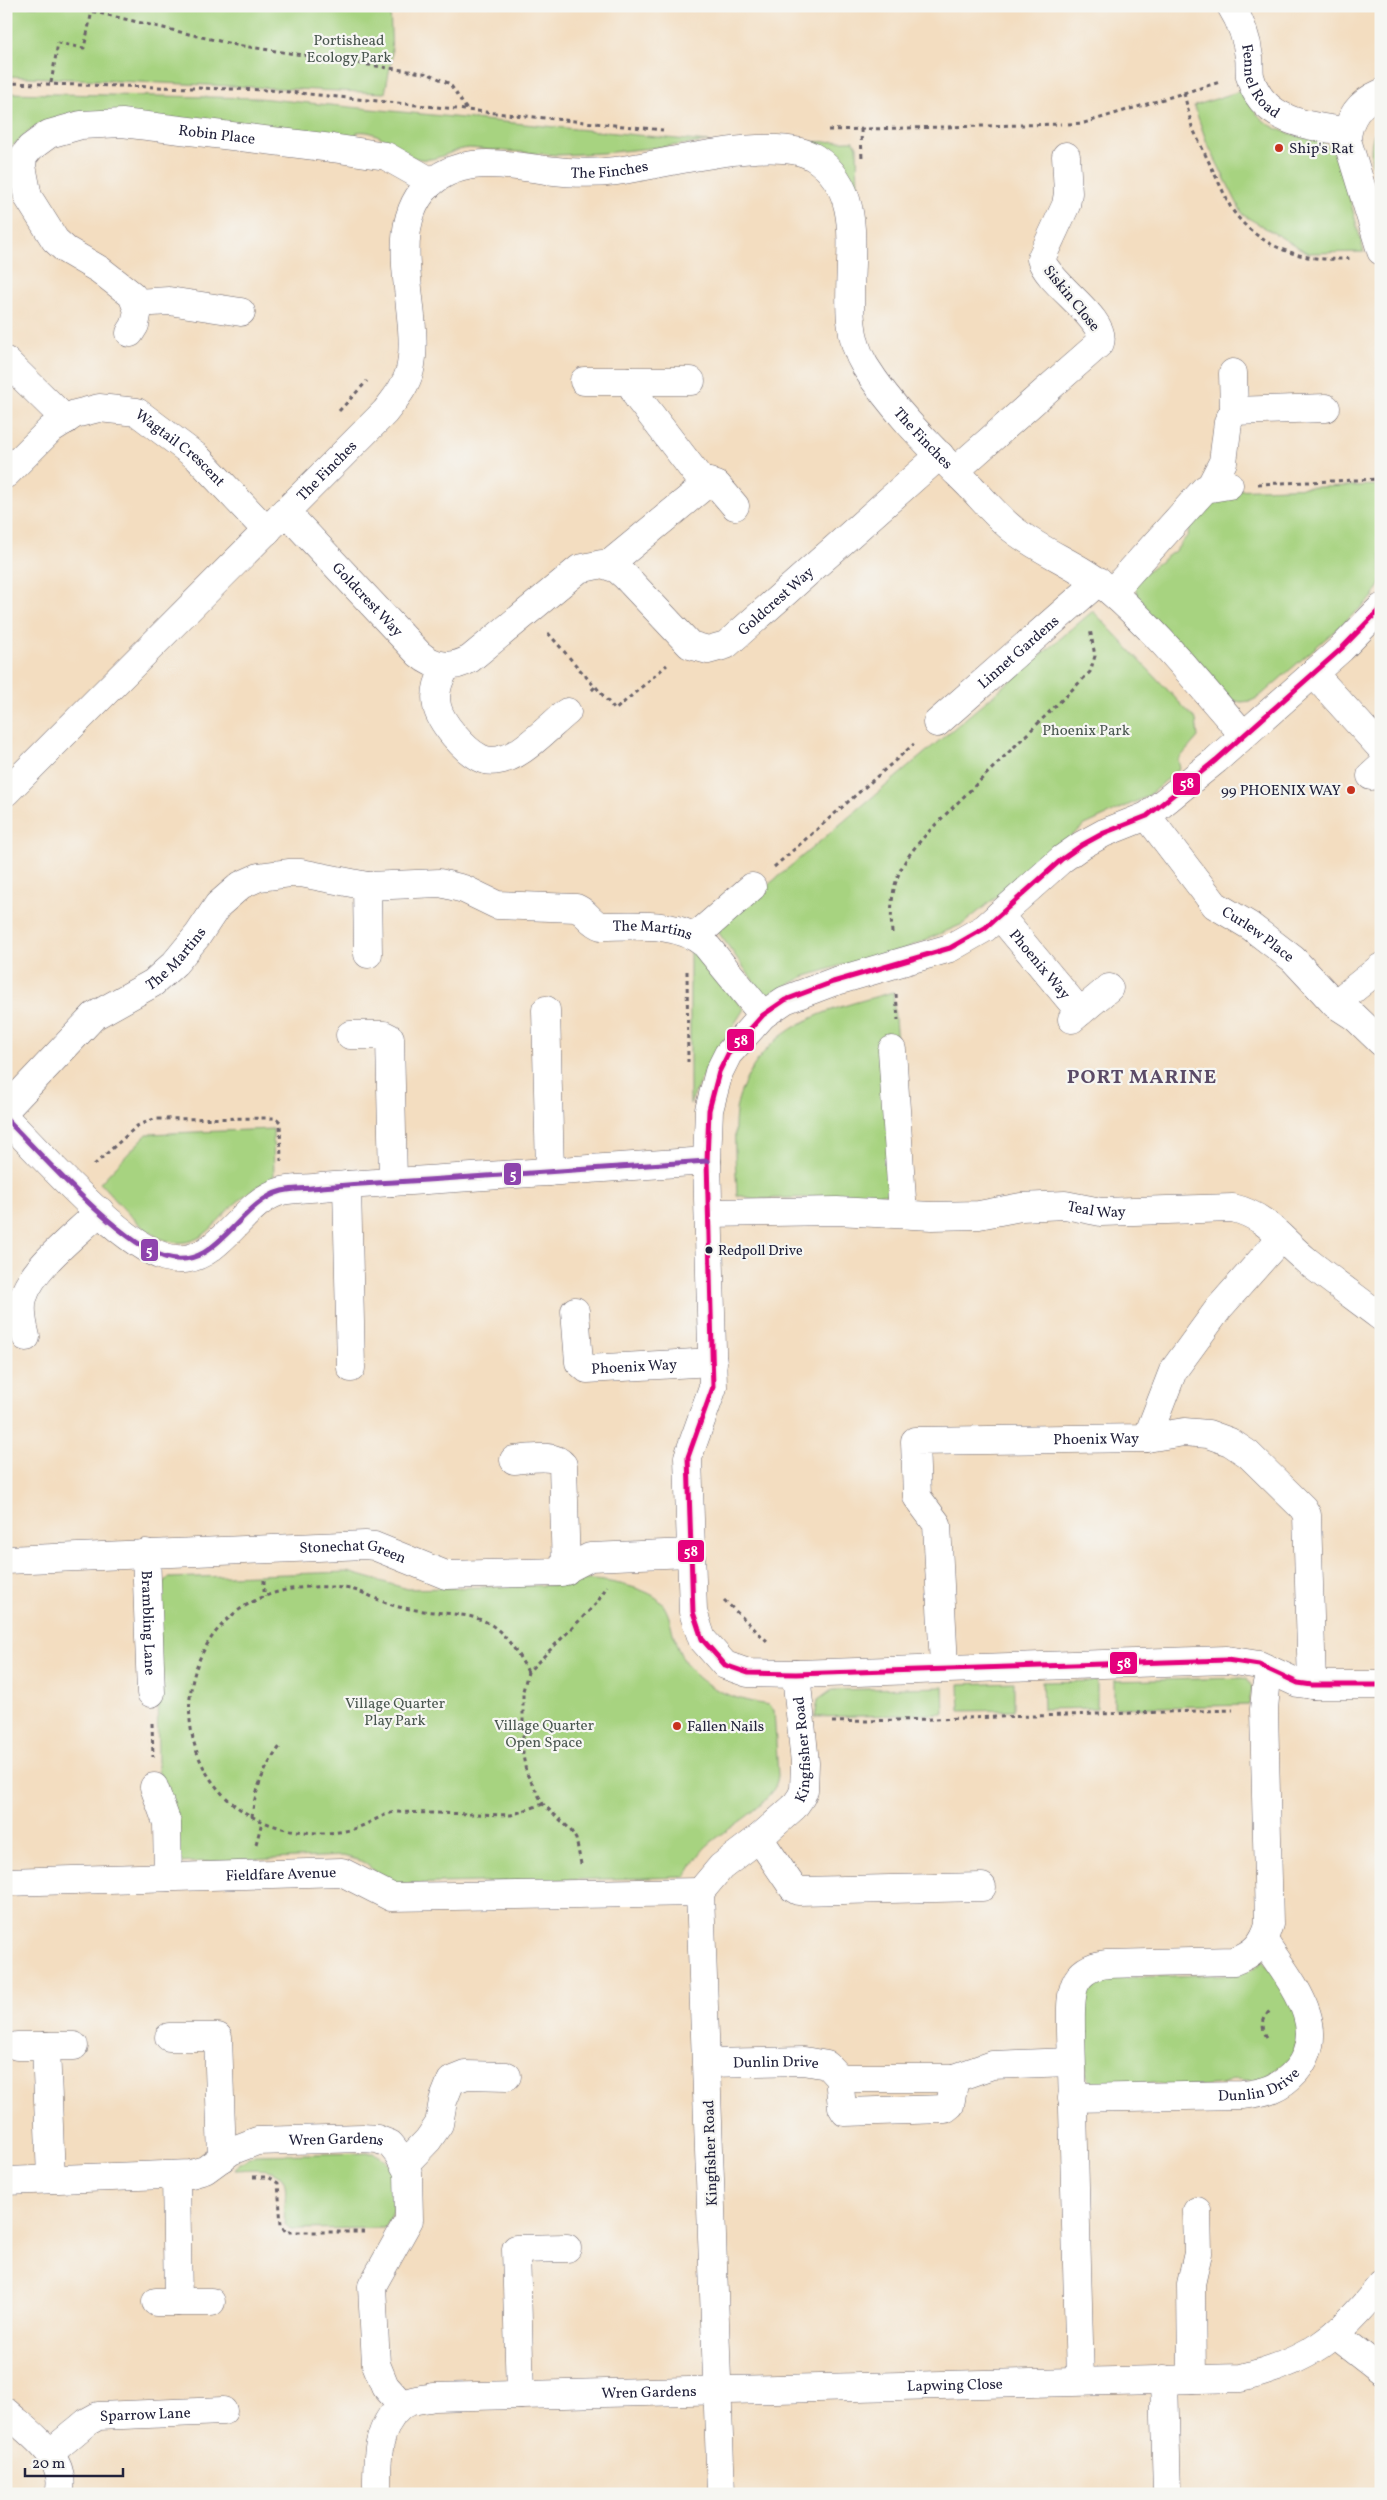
<svg xmlns="http://www.w3.org/2000/svg" width="1387" height="2500" font-family="Vollkorn,serif">
	<style>
		.green { fill: #a7d380; stroke: #647a5e }
		.lines { fill: none; stroke-linecap: round; stroke-linejoin: round }
		.minor-casing { stroke: #6b636a; stroke-width: 29 }
		.path { stroke: #6b636a; stroke-width: 3; stroke-dasharray: 4 4; stroke-linecap: butt }
		.minor { stroke: #fff; stroke-width: 28 }
		.bus-1-casing { stroke: #f6f6f2; stroke-width: 9 }
		.bus-2-casing { stroke: #f6f6f2; stroke-width: 9 }
		.bus-1 { stroke: #e5007d; stroke-width: 5 }
		.bus-2 { stroke: #8e44ad; stroke-width: 5 }
		.poi-dot { fill: #c8321e; stroke: #f6f6f2; stroke-width: 2 }
		.bus-dot { fill: #22223b; stroke: #f6f6f2; stroke-width: 2 }
		.labels { text-anchor: middle; stroke-width: 4.5; stroke-linejoin: round; paint-order: stroke }
		.bus-label { font-size: 14px; fill: #22223b; stroke: #f6f6f2; text-anchor: start }
		.park-label { font-size: 15px; fill: #4a5750; stroke: #f6f6f2 }
		.street-label { font-size: 15px; fill: #22223b; stroke: #f6f6f2 }
		.poi-label { font-size: 15px; fill: #22223b; stroke: #f6f6f2; text-anchor: start }
		.district-label { font-size: 20px; font-weight: bold; letter-spacing: 1px; fill: #5b4b67; stroke: #f6f6f2 }
		.line-badge { stroke: #f6f6f2; stroke-width: 2 }
		.badge-label { font-size: 14px; text-anchor: middle; font-weight: bold; fill: #fff }
	</style>
	<rect width="100%" height="100%" fill="#f6f6f2"/>
	<filter id="ink" filterUnits="userSpaceOnUse"><feTurbulence type="fractalNoise" baseFrequency=".02" numOctaves="2"/><feDisplacementMap in="SourceGraphic" scale="10" xChannelSelector="R" yChannelSelector="G"/><feConvolveMatrix kernelMatrix="1 2 1 2 8 2 1 2 1" color-interpolation-filters="sRGB"/></filter>
	<filter id="wash" filterUnits="userSpaceOnUse"><feTurbulence type="fractalNoise" baseFrequency=".0096" numOctaves="4" result="noise"/><feDisplacementMap in="SourceGraphic" scale="20" xChannelSelector="R" yChannelSelector="G"/><feGaussianBlur stdDeviation="1.12" result="paint"/><feColorMatrix in="noise" values="0 0 0 0 0 0 0 0 0 0 0 0 0 0 0 0 0 1.4 0 .05"/><feComposite in="paint" operator="in"/></filter>
	<g filter="url(#wash)">
		<rect width="100%" height="100%" fill="#f3ddc0"/>
		<!-- green -->
		<g class="green">
			<polygon points="6,6 390,6 392,57 385,93 6,76"/>
			<path d="M1243,90C1257,123 1273,130 1307,138C1316,140 1325,142 1331,149C1342,160 1358,233 1364,252L1308,253L1243,215L1207,143L1194,106Z"/>
			<path d="M6,93L258,98L708,142L603,153L557,155L469,148C452,149 438,162 420,159C397,156 383,128 357,132L355,142L76,112L38,124L6,151Z"/>
			<path d="M1381,118V195C1371,167 1365,145 1381,118Z"/>
			<polygon points="849,141 853,141 857,146 858,196 810,142"/>
			<polygon points="1381,485 1381,584 1372,598 1259,697 1251,701 1241,702 1228,699 1141,605 1135,587 1136,579 1176,550 1188,535 1190,524 1212,496 1228,490"/>
			<polygon points="1093,611 1196,720 1198,737 1178,760 1180,768 1148,796 1085,825 963,924 904,949 842,965 803,977 765,997 716,929"/>
			<polygon points="695,950 744,1009 706,1069 690,1104 690,952"/>
			<path d="M893,992L897,1044H879L895,1193L858,1196L755,1199L737,1195C736,1168 733,1139 736,1111C737,1100 742,1088 747,1078C775,1020 836,1008 893,992Z"/>
			<path d="M273,1129L274,1180C254,1185 242,1198 227,1211C218,1221 208,1234 196,1239C156,1256 123,1206 100,1183L147,1134Z"/>
			<path d="M348,1572L408,1589L558,1585C566,1584 573,1581 580,1580C599,1578 647,1587 660,1601C670,1611 671,1628 675,1640C688,1684 728,1699 769,1705L774,1710L778,1776C775,1805 727,1827 707,1846C698,1854 692,1867 685,1877L396,1884L386,1880L362,1861L343,1856L176,1863L158,1768L157,1679L161,1586L168,1578Z"/>
			<polygon points="1243,1678 1247,1679 1252,1687 1249,1705 1114,1708 1114,1681"/>
			<polygon points="1097,1681 1097,1708 1043,1709 1042,1682"/>
			<polygon points="1014,1682 1014,1710 960,1711 959,1684"/>
			<polygon points="943,1687 944,1714 815,1717 818,1700 832,1690"/>
			<polygon points="1263,1960 1302,2015 1293,2057 1262,2079 1253,2081 1235,2079 1222,2084 1177,2088 1154,2082 1095,2087 1089,2080 1086,2073 1085,1994 1090,1982 1104,1978 1237,1974 1252,1969"/>
			<path d="M373,2153C404,2164 399,2205 384,2228L291,2229L285,2225C283,2212 287,2198 285,2185C282,2164 249,2170 234,2170L239,2163L255,2155Z"/>
		</g>
	</g>
	<g filter="url(#ink)">
		<g class="lines">
			<defs>
				<g id="minor">
					<path id="s1" d="M1231,6C1241,22 1247,39 1249,57C1250,63 1249,70 1250,76C1261,121 1309,127 1347,131"/>
					<path d="M1381,93C1360,102 1348,117 1347,140L1381,251"/>
					<polyline points="136,303 169,301 241,312"/>
					<path id="s2" d="M130,333L135,325L138,310L132,295L100,270L66,250L55,240L28,197L22,166L23,157L30,148L49,134L81,125L122,123L332,148L386,156L432,182"/>
					<polyline points="6,361 66,420"/>
					<polyline points="1233,373 1234,411"/>
					<polyline points="584,381 691,381"/>
					<polyline points="630,381 638,398 701,480 717,485 735,506"/>
					<path d="M955,471L1100,343C1108,319 1048,284 1041,259L1066,205L1068,193L1066,156"/>
					<path id="s3" d="M6,474L51,429L75,414L99,408L137,412L197,457L267,531"/>
					<polyline points="1210,487 1223,462 1228,422 1234,411 1326,408"/>
					<path id="s4" d="M285,511L419,654C435,668 452,669 470,659L579,569L602,564L617,569L625,576L690,645L708,650L726,645L940,455"/>
					<polyline points="608,565 709,482"/>
					<polyline points="1112,592 1205,489 1229,485"/>
					<polyline points="1381,608 1341,649 1216,760 1147,816 1104,833 1082,845 1062,859 985,928 950,948 833,982 785,1000 763,1015 728,1054 719,1072 709,1110 707,1161 713,1387 688,1457 693,1612 702,1639 725,1665 748,1673 796,1674 1227,1660 1259,1665 1298,1683 1312,1685 1381,1685"/>
					<path d="M447,666C439,679 434,691 437,706C440,722 465,751 480,758C488,762 498,761 506,758C523,754 552,724 567,712"/>
					<polyline points="1313,673 1381,748"/>
					<path id="s5" d="M937,723L1099,581"/>
					<polyline points="1371,776 1381,767"/>
					<path id="s6" d="M6,792L385,412C395,399 406,386 410,370C423,314 380,225 432,182C465,155 508,165 546,170C569,173 592,174 616,171C662,165 777,133 815,158C884,204 826,303 865,366C893,411 934,450 971,487C985,502 999,519 1015,531C1045,554 1081,566 1110,591C1159,633 1200,686 1243,734"/>
					<path id="s7" d="M1147,816L1215,905L1250,926L1293,959L1335,1004L1355,1017L1381,1042"/>
					<polyline points="367,886 368,954"/>
					<path id="s8" d="M999,915L1080,1012"/>
					<polyline points="696,936 752,887"/>
					<polyline points="1335,1004 1381,967"/>
					<polyline points="546,1010 550,1172"/>
					<polyline points="1072,1019 1109,988"/>
					<polyline points="350,1035 384,1035 390,1038 393,1182"/>
					<polyline points="892,1050 903,1214"/>
					<path id="s9" d="M6,1109L94,1016L153,983L175,963L198,935L218,905L241,885L259,877L290,873H301L367,886L440,883L464,889L497,905L576,908C587,912 590,923 601,926C634,926 678,921 705,944L763,1015"/>
					<path d="M6,1119C42,1155 119,1243 165,1257C217,1273 238,1202 282,1191C295,1188 309,1189 321,1187C356,1184 391,1182 427,1180C520,1174 614,1167 707,1161"/>
					<polyline points="347,1185 351,1368"/>
					<path id="s10" d="M709,1213L837,1211L932,1216L979,1215L1021,1207L1065,1205L1101,1212L1233,1208C1267,1216 1281,1240 1307,1261C1331,1280 1356,1298 1381,1317"/>
					<path id="s11" d="M575,1311L579,1362L587,1369L713,1362"/>
					<path d="M26,1337C23,1325 20,1310 23,1298C32,1267 77,1234 100,1211"/>
					<polyline points="1147,1438 1173,1371 1219,1308 1281,1238"/>
					<path d="M514,1460C528,1459 554,1453 563,1465L566,1571"/>
					<path id="s12" d="M146,1553L151,1693"/>
					<path id="s13" d="M6,1560L365,1545L374,1546L446,1575L561,1572L590,1557L690,1553"/>
					<path id="s14" d="M944,1667L937,1524L917,1497L915,1441L1147,1438L1184,1432L1208,1434L1230,1442L1248,1454L1303,1508L1307,1515L1312,1685"/>
					<polyline points="154,1787 167,1823 168,1877"/>
					<polyline points="759,1838 793,1888 798,1891 982,1887"/>
					<path id="s15" d="M6,1882L342,1872L391,1897L700,1892"/>
					<polyline points="169,2037 218,2037 222,2158"/>
					<polyline points="17,2046 74,2046"/>
					<polyline points="46,2046 51,2179"/>
					<path id="s16" d="M707,2063L804,2061L827,2065L839,2078L842,2107L845,2112L945,2109L950,2105L955,2078L992,2065L1071,2062"/>
					<polyline points="839,2078 955,2078"/>
					<path id="s17" d="M1072,2098L1242,2095C1265,2093 1281,2088 1296,2071C1333,2027 1288,1979 1264,1941"/>
					<polyline points="405,2164 428,2140 439,2124 443,2101 451,2081 466,2075 507,2076"/>
					<polyline points="176,2175 178,2302"/>
					<path id="s18" d="M6,2181L191,2174L205,2170L231,2151L257,2141L362,2138L377,2139L390,2144L398,2154L408,2172L409,2220L372,2286L376,2364L385,2386L402,2405"/>
					<polyline points="156,2302 211,2302"/>
					<polyline points="1336,2335 1381,2370"/>
					<polyline points="1164,2379 1167,2494"/>
					<polyline points="1192,2379 1191,2284 1198,2253 1197,2211"/>
					<path d="M1080,2381L1071,2031C1071,1998 1067,1969 1107,1964L1234,1961C1253,1954 1263,1945 1269,1924L1264,1709L1266,1688L1270,1670"/>
					<polyline points="520,2395 516,2249 567,2248"/>
					<path d="M6,2412C29,2433 69,2458 59,2494"/>
					<path id="s19" d="M50,2453L87,2422L98,2416L223,2411"/>
					<path id="s20" d="M377,2494C377,2464 375,2428 401,2406C408,2400 425,2399 434,2397L1241,2378C1308,2362 1339,2338 1381,2285"/>
					<path id="s21" d="M721,2494L700,1892L721,1867L759,1838L794,1807L801,1797L804,1790L805,1763L796,1674"/>
				</g>
			</defs>
			<!-- minor casing -->
			<use href="#minor" class="minor-casing"/>
			<!-- path -->
			<g class="path">
				<polyline points="69,6 236,45 429,74 450,84 467,110"/>
				<polyline points="6,83 269,90 663,130"/>
				<polyline points="51,83 58,43 84,48 92,11"/>
				<path d="M1184,93L1192,127L1231,208C1257,247 1305,264 1351,258"/>
				<polyline points="1068,124 1084,123 1220,82"/>
				<polyline points="861,129 862,161"/>
				<polyline points="828,130 1061,124"/>
				<polyline points="339,411 367,381"/>
				<polyline points="1258,484 1381,479"/>
				<polyline points="548,633 595,687 590,692"/>
				<polyline points="596,687 615,710 667,665"/>
				<polyline points="774,867 914,744"/>
				<path d="M892,933C888,879 902,859 938,822L1090,672L1095,656L1090,629"/>
				<polyline points="687,971 688,1062"/>
				<polyline points="896,994 898,1020"/>
				<polyline points="94,1165 137,1126 154,1119 276,1118 280,1122 281,1161"/>
				<polyline points="264,1580 264,1597"/>
				<polyline points="724,1600 768,1642"/>
				<path d="M528,1672C491,1602 470,1620 404,1608C387,1605 374,1597 358,1591C341,1586 316,1586 298,1588C154,1606 153,1810 297,1831C314,1834 337,1834 353,1829C368,1825 380,1815 395,1812L511,1815L543,1804"/>
				<polyline points="832,1722 1233,1710"/>
				<polyline points="152,1723 153,1757"/>
				<path d="M252,1817C255,1789 264,1767 282,1744"/>
				<polyline points="256,1844 262,1822"/>
				<polyline points="581,1864 576,1839 570,1829 543,1804 526,1772 523,1755 523,1691 528,1672 597,1603 607,1586"/>
				<path d="M1267,2037C1260,2027 1263,2016 1272,2009"/>
				<polyline points="253,2177 268,2177 278,2183 281,2225 286,2232 368,2232"/>
			</g>
			<!-- minor -->
			<use href="#minor" class="minor"/>
			<defs>
				<polyline id="bus-1" points="1381,608 1341,649 1216,760 1147,816 1104,833 1082,845 1062,859 985,928 950,948 833,982 785,1000 763,1015 728,1054 719,1072 709,1110 707,1161 713,1387 688,1457 693,1612 702,1639 725,1665 748,1673 796,1674 1227,1660 1259,1665 1298,1683 1312,1685 1381,1685"/>
				<path id="bus-2" d="M6,1119C42,1155 119,1243 165,1257C217,1273 238,1202 282,1191C295,1188 309,1189 321,1187C356,1184 391,1182 427,1180C520,1174 614,1167 707,1161"/>
			</defs>
			<!-- bus-1 casing -->
			<use href="#bus-1" class="bus-1-casing"/>
			<!-- bus-2 casing -->
			<use href="#bus-2" class="bus-2-casing"/>
			<!-- bus-1 -->
			<use href="#bus-1" class="bus-1"/>
			<!-- bus-2 -->
			<use href="#bus-2" class="bus-2"/>
		</g>
	</g>
	<!-- markers -->
	<g class="poi-dot">
		<circle cx="1279" cy="148" r="5"/>
		<circle cx="1351" cy="790" r="5"/>
		<circle cx="677" cy="1726" r="5"/>
	</g>
	<circle class="bus-dot" cx="709" cy="1250" r="4.5"/>
	<g class="labels">
		<!-- bus labels -->
		<g class="bus-label">
			<text x="718" y="1255">Redpoll Drive</text>
		</g>
		<!-- park labels -->
		<g class="park-label">
			<text x="349" y="45">Portishead<tspan x="349" dy="17">Ecology Park</tspan></text>
			<text x="1086" y="735">Phoenix Park</text>
			<text x="395" y="1708">Village Quarter<tspan x="395" dy="17">Play Park</tspan></text>
			<text x="544" y="1730">Village Quarter<tspan x="544" dy="17">Open Space</tspan></text>
		</g>
		<!-- street labels -->
		<g class="street-label">
			<text dy="5" stroke="none"><textPath href="#s1" startOffset="82">Fennel Road</textPath></text>
			<text dy="5" stroke="none"><textPath href="#s2" startOffset="432">Robin Place</textPath></text>
			<text dy="5" stroke="none"><textPath href="#s6" startOffset="964">The Finches</textPath></text>
			<text transform="translate(1072 298) rotate(51)" y="5">Siskin Close</text>
			<text dy="5" stroke="none"><textPath href="#s6" startOffset="1488">The Finches</textPath></text>
			<text dy="5" stroke="none"><textPath href="#s3" startOffset="211">Wagtail Crescent</textPath></text>
			<text dy="5" stroke="none"><textPath href="#s6" startOffset="454">The Finches</textPath></text>
			<text dy="5" stroke="none"><textPath href="#s4" startOffset="121">Goldcrest Way</textPath></text>
			<text dy="5" stroke="none"><textPath href="#s4" startOffset="641">Goldcrest Way</textPath></text>
			<text dy="5" stroke="none"><textPath href="#s5" startOffset="108">Linnet Gardens</textPath></text>
			<text dy="5" stroke="none"><textPath href="#s9" startOffset="754">The Martins</textPath></text>
			<text dy="5" stroke="none"><textPath href="#s7" startOffset="164">Curlew Place</textPath></text>
			<text dy="5" stroke="none"><textPath href="#s9" startOffset="229">The Martins</textPath></text>
			<text dy="5" stroke="none"><textPath href="#s8" startOffset="64">Phoenix Way</textPath></text>
			<text dy="5" stroke="none"><textPath href="#s10" startOffset="389">Teal Way</textPath></text>
			<text dy="5" stroke="none"><textPath href="#s11" startOffset="109">Phoenix Way</textPath></text>
			<text dy="5" stroke="none"><textPath href="#s14" startOffset="414">Phoenix Way</textPath></text>
			<text dy="5" stroke="none"><textPath href="#s13" startOffset="348">Stonechat Green</textPath></text>
			<text dy="5" stroke="none"><textPath href="#s12" startOffset="70">Brambling Lane</textPath></text>
			<text dy="5" stroke="none"><textPath href="#s21" startOffset="790">Kingfisher Road</textPath></text>
			<text dy="5" stroke="none"><textPath href="#s15" startOffset="275">Fieldfare Avenue</textPath></text>
			<text dy="5" stroke="none"><textPath href="#s16" startOffset="69">Dunlin Drive</textPath></text>
			<text dy="5" stroke="none"><textPath href="#s17" startOffset="189">Dunlin Drive</textPath></text>
			<text dy="5" stroke="none"><textPath href="#s18" startOffset="339">Wren Gardens</textPath></text>
			<text transform="translate(710 2153) rotate(-92)" y="5">Kingfisher Road</text>
			<text dy="5" stroke="none"><textPath href="#s20" startOffset="650">Lapwing Close</textPath></text>
			<text dy="5" stroke="none"><textPath href="#s20" startOffset="344">Wren Gardens</textPath></text>
			<text dy="5" stroke="none"><textPath href="#s19" startOffset="108">Sparrow Lane</textPath></text>
		</g>
		<!-- poi labels -->
		<g class="poi-label">
			<text x="1289" y="153">Ship's Rat</text>
			<text x="1341" y="795" text-anchor="end">99 PHOENIX WAY</text>
			<text x="687" y="1731">Fallen Nails</text>
		</g>
		<!-- district labels -->
		<g class="district-label">
			<text x="1142" y="1083">PORT MARINE</text>
		</g>
	</g>
	<g class="line-badge">
		<rect x="1172" y="772" width="29" height="24" rx="5" fill="#e5007d"/>
		<rect x="726" y="1028" width="29" height="24" rx="5" fill="#e5007d"/>
		<rect x="503" y="1162" width="19" height="24" rx="5" fill="#8e44ad"/>
		<rect x="140" y="1238" width="19" height="24" rx="5" fill="#8e44ad"/>
		<rect x="677" y="1539" width="28" height="24" rx="5" fill="#e5007d"/>
		<rect x="1109" y="1651" width="29" height="24" rx="5" fill="#e5007d"/>
	</g>
	<g class="badge-label">
		<text x="1187" y="788">58</text>
		<text x="741" y="1045">58</text>
		<text x="513" y="1179">5</text>
		<text x="149" y="1255">5</text>
		<text x="691" y="1556">58</text>
		<text x="1124" y="1668">58</text>
	</g>
	<!-- margin -->
	<rect width="1387" height="2500" fill="none" stroke="#f6f6f2" stroke-width="25"/>
	<!-- scale -->
	<path d="M25 2468v8h98v-8" fill="none" stroke="#22223b" stroke-width="2.5"/>
	<text x="32" y="2468" font-size="15" fill="#22223b" stroke="#f6f6f2" stroke-width="4" paint-order="stroke">20 m</text>
</svg>
